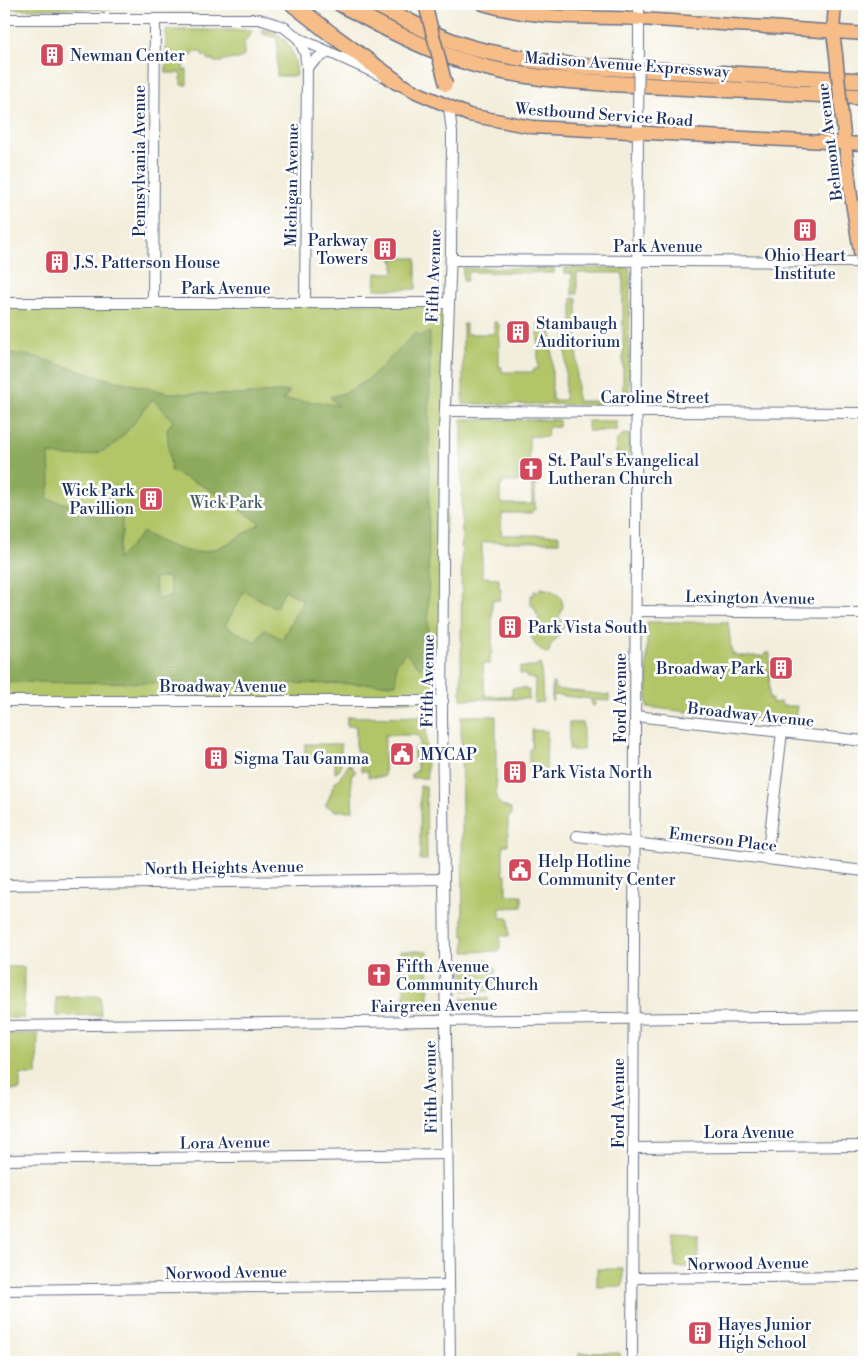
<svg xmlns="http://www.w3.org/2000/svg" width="868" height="1366" font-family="'Libre Bodoni',serif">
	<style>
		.green { fill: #b2c568; stroke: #667a63 }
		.forest { fill: #8daa5c; stroke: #546c5d; fill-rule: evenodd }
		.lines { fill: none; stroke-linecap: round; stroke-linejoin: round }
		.minor-casing { stroke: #67728a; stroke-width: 12 }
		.major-casing { stroke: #67728a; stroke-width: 15 }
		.highway-casing { stroke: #67728a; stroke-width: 18 }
		.minor { stroke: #fff; stroke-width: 10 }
		.major { stroke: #f7bd88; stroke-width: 12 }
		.highway { stroke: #f7bd88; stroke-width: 15 }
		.minor-bridge-casing { stroke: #67728a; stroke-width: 12; stroke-linecap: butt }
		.major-bridge-casing { stroke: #67728a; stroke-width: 15; stroke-linecap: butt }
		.minor-bridge { stroke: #fff; stroke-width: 10 }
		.major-bridge { stroke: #f7bd88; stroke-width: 12 }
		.labels { text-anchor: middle; stroke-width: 5; stroke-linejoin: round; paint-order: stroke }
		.poi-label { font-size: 16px; fill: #1b2f5e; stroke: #fff; text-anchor: start }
		.street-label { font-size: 16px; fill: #1b2f5e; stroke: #fff }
		.park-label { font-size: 16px; fill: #485c61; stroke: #fff }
	</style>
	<rect width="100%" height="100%" fill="#fff"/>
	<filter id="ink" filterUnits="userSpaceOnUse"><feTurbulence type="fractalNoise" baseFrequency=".02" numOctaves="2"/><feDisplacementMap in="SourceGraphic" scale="10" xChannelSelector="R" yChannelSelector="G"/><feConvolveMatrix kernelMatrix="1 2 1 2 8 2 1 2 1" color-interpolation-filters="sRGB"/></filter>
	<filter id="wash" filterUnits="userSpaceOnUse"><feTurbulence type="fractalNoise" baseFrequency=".0096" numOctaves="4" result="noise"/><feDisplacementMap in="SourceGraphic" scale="20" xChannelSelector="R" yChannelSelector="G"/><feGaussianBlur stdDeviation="1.12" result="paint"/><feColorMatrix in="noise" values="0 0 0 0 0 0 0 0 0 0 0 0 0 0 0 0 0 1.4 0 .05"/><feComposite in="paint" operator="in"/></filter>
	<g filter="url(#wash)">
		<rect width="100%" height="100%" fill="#f3eedc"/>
		<!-- green -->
		<g class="green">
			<rect x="4" y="4" width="108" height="5"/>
			<polygon points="522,4 617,4 614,7 540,7"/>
			<polygon points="166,30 251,30 251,34 244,43 244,56 238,59 223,60 222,62 214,62 214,60 208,60 208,56 202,56 202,52 193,52 192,56 186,56 186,65 183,65 183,70 187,70 187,85 181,85 181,73 166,73"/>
			<path d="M263,30C287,30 296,55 297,76H277V38L263,34Z"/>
			<polygon points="392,258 416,258 416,289 375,289 376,273 394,273 394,261 392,261"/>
			<polygon points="463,268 554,268 554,273 468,272 467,281 463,281"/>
			<polygon points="565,268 630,268 629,405 463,404 463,324 466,324 466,334 494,334 494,322 497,322 499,325 499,367 502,367 502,372 533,372 534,369 538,369 538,322 547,322 547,333 552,333 552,400 565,400 566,334 572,333 572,298 577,298 577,401 623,401 623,273 577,273 577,294 572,294 572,273 565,273"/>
			<polygon points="4,303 449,303 443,701 4,701"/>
			<polygon points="462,419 559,420 559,427 548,427 547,437 529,436 529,464 526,467 518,467 518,482 502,482 502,486 500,486 500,501 502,504 532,504 532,483 530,483 530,481 535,481 535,509 531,513 502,513 501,535 559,535 559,542 482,542 482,577 499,578 499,588 501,588 500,600 492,600 492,653 490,654 490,664 483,664 485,696 512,696 512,688 525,688 525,690 529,690 529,699 461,699"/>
			<rect x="588" y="421" width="28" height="10"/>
			<polygon points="629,434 629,463 618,459 616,455 616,441 622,435"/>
			<path d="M540,588C558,589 570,602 558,618L565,623L559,635L551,645L548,654C531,646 526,634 539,619L534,607L531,605V595H534V591H540Z"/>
			<polygon points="647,622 728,622 732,654 736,654 736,656 765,656 765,653 770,653 769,699 772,699 772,703 781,702 782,706 797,706 794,725 647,707"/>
			<polygon points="538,663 541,665 543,702 534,703 535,679 526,677 525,674 520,674 520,667 537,667"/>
			<polygon points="552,683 554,683 555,689 609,695 609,701 595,700 595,705 592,706 591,699 554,695 552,702"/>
			<polygon points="426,716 427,778 411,778 411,774 414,774 415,771 417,771 417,761 414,761 414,748 420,747 419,736 413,735 385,735 384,777 368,777 368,771 361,771 361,751 356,751 356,726 347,726 347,717"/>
			<polygon points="461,716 496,716 496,799 503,806 511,809 511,816 508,816 508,845 503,845 503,875 506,874 506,895 522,895 522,907 500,908 500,918 509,918 509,936 500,936 500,951 465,952 465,936 463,936"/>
			<rect x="569" y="723" width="14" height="27"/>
			<polygon points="532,730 547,731 546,773 530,773 530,768 529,768 529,749 532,749"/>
			<polygon points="305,744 341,744 341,766 339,771 335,773 335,760 305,759"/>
			<path d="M348,764H350L354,770L356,771L351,777L353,811H336L325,805C331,797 332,786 335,782C341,776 345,772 348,764Z"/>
			<polygon points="420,786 426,786 427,860 420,860"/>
			<polygon points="400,951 428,951 429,1011 405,1011 404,985 411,984 410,972 400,972"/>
			<polygon points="488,960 496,969 494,988 489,991 463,990 463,962"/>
			<rect x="4" y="967" width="20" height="51"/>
			<polygon points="100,996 101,1015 56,1016 56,997"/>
			<rect x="463" y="998" width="25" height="11"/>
			<polygon points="4,1034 38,1034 37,1075 20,1075 20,1090 4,1090"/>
			<polygon points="675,1237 698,1238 698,1267 675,1267"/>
			<polygon points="597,1269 623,1269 623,1286 597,1287"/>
			<rect x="579" y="1353" width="41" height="9"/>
		</g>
		<!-- forest -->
		<path class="forest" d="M430,332L428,664L423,665L420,668L405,653L396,665V684L4,682V671L8,665C1,653 3,640 10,629L4,624V352L36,357L100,377L169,393L237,395L290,391L283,400L320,402L338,406L330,397L347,392L369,379L415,333L421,336ZM153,399L173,421L167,429L171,471L209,489L260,523C212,556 195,563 143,532L117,560L122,532V513H104L47,499L50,484L49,454C66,457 90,458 107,449C125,439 139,414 153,399ZM168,577L172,596L157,599L154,579ZM285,590L303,600L282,639L264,629L256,642L225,626L244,591L276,608Z"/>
	</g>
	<g filter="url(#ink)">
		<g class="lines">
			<defs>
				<g id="minor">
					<polyline points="4,19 259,19 284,27 298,38 382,76"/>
					<polyline points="298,38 305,53 307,67 305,303"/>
					<polyline points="639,46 639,4"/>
					<polyline points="307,67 318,58 329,52"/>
					<polyline points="449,107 452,133 451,252 444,432 442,716 450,1362"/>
					<polyline points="451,260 864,262"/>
					<polyline points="4,303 449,303"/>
					<polyline points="153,303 155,19"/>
					<polyline points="445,411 864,413"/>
					<polyline points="636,611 864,613"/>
					<polyline points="4,701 443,701"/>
					<polyline points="635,716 864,741"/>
					<polyline points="577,836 864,871"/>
					<polyline points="767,859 782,732"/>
					<polyline points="4,885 444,879"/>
					<polyline points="4,1026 864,1016"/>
					<polyline points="633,1148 864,1146"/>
					<polyline points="4,1160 447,1154"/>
					<polyline points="632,1278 864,1276"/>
					<polyline points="4,1290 449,1285"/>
					<polyline points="632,1362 638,115"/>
				</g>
				<g id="major">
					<path d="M483,4C539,21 584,16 641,19C715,24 790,28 864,34"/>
					<polyline points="835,4 833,32 836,55"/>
					<polyline points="397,82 416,92 469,115 532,127 864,144"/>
					<polyline points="842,117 851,196 864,276"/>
				</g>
				<g id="highway">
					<polyline points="293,4 331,34 397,82"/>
					<path d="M341,4C379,25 416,45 457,59C521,81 589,82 656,86C725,89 795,93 864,97"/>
					<path d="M375,4C406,20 438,38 472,48C507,57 542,62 577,66L864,81"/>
				</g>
			</defs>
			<!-- minor casing -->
			<use href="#minor" class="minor-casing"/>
			<!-- major casing -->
			<use href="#major" class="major-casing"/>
			<!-- highway casing -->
			<use href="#highway" class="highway-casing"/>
			<!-- minor -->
			<use href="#minor" class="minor"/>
			<!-- major -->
			<use href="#major" class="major"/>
			<!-- highway -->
			<use href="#highway" class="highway"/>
			<defs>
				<polyline id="minor-bridge" points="638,115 639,46"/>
				<g id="major-bridge">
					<polyline points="425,4 446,85"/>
					<polyline points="836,55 842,117"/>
				</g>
			</defs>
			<!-- minor-bridge casing -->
			<use href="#minor-bridge" class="minor-bridge-casing"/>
			<!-- major-bridge casing -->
			<use href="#major-bridge" class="major-bridge-casing"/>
			<!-- minor-bridge -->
			<use href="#minor-bridge" class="minor-bridge"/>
			<!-- major-bridge -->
			<use href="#major-bridge" class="major-bridge"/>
		</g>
	</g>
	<!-- icons -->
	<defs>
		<symbol id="building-square" viewBox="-11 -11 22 22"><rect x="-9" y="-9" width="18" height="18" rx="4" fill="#d1495b" stroke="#fff"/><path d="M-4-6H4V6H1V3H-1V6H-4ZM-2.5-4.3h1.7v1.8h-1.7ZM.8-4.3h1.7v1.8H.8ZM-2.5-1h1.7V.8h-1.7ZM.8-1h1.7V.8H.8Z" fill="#fff"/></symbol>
		<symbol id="church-square" viewBox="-11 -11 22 22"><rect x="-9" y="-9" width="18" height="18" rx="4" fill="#d1495b" stroke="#fff"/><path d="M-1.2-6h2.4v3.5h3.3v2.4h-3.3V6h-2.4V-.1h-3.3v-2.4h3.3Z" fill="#fff"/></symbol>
		<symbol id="civic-square" viewBox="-11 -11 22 22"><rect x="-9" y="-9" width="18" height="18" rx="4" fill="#d1495b" stroke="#fff"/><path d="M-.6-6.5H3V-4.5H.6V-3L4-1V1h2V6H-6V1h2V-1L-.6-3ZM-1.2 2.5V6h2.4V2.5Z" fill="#fff"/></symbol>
	</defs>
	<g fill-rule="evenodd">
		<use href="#building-square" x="38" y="41" width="28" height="28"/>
		<use href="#building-square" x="791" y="216" width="28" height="28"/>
		<use href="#building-square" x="371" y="235" width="28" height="28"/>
		<use href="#building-square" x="43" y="248" width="28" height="28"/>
		<use href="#building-square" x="504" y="318" width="28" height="28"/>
		<use href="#church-square" x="517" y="455" width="28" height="28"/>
		<use href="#building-square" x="137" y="485" width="28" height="28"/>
		<use href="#building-square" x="496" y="613" width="28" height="28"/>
		<use href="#building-square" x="767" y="654" width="28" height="28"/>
		<use href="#civic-square" x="388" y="740" width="28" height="28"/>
		<use href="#building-square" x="202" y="744" width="28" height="28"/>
		<use href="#building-square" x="501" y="758" width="28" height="28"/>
		<use href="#civic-square" x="506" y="856" width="28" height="28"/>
		<use href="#church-square" x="365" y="961" width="28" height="28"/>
		<use href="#building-square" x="686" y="1319" width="28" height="28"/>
	</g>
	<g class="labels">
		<!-- poi labels -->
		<g class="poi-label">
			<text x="70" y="61">Newman Center</text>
			<text x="368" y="246" text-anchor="end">Parkway<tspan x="368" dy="18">Towers</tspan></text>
			<text x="805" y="261" text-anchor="middle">Ohio Heart<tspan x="805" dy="18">Institute</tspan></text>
			<text x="74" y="268">J.S. Patterson House</text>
			<text x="536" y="329">Stambaugh<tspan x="536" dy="18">Auditorium</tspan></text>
			<text x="548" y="466">St. Paul's Evangelical<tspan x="548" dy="18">Lutheran Church</tspan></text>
			<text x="134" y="496" text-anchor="end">Wick Park<tspan x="134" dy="18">Pavillion</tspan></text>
			<text x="528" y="633">Park Vista South</text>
			<text x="764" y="674" text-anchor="end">Broadway Park</text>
			<text x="420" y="760">MYCAP</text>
			<text x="234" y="764">Sigma Tau Gamma</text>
			<text x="532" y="778">Park Vista North</text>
			<text x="538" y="867">Help Hotline<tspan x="538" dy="18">Community Center</tspan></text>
			<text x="396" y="972">Fifth Avenue<tspan x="396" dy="18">Community Church</tspan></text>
			<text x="718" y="1330">Hayes Junior<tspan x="718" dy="18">High School</tspan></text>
		</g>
		<!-- street labels -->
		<g class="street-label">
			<text transform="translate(627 64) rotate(4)" y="6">Madison Avenue Expressway</text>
			<text transform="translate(604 114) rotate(4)" y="6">Westbound Service Road</text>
			<text transform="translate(829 142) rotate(-97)" y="6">Belmont Avenue</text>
			<text transform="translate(139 161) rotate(-90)" y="6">Pennsylvania Avenue</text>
			<text transform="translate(291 185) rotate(-89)" y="6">Michigan Avenue</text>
			<text x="658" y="252">Park Avenue</text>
			<text transform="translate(433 276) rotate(-88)" y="6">Fifth Avenue</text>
			<text x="226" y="294">Park Avenue</text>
			<text x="655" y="403">Caroline Street</text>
			<text transform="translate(750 597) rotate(1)" y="6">Lexington Avenue</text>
			<text transform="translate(427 681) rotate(-89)" y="6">Fifth Avenue</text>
			<text x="223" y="692">Broadway Avenue</text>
			<text transform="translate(620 698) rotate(-90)" y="6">Ford Avenue</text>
			<text transform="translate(751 714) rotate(6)" y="6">Broadway Avenue</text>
			<text transform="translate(723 839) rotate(7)" y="6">Emerson Place</text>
			<text transform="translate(224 867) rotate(-1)" y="6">North Heights Avenue</text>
			<text transform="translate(434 1005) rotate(-1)" y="6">Fairgreen Avenue</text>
			<text transform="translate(430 1087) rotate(-91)" y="6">Fifth Avenue</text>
			<text transform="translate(618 1103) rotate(-90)" y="6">Ford Avenue</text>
			<text x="749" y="1138">Lora Avenue</text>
			<text transform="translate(225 1142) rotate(-1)" y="6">Lora Avenue</text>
			<text transform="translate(748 1263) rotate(-1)" y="6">Norwood Avenue</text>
			<text transform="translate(226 1272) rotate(-1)" y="6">Norwood Avenue</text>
		</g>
		<!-- park labels -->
		<g class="park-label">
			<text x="226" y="508">Wick Park</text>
		</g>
	</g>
	<!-- margin -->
	<rect width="868" height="1366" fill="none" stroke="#fff" stroke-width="20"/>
</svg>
